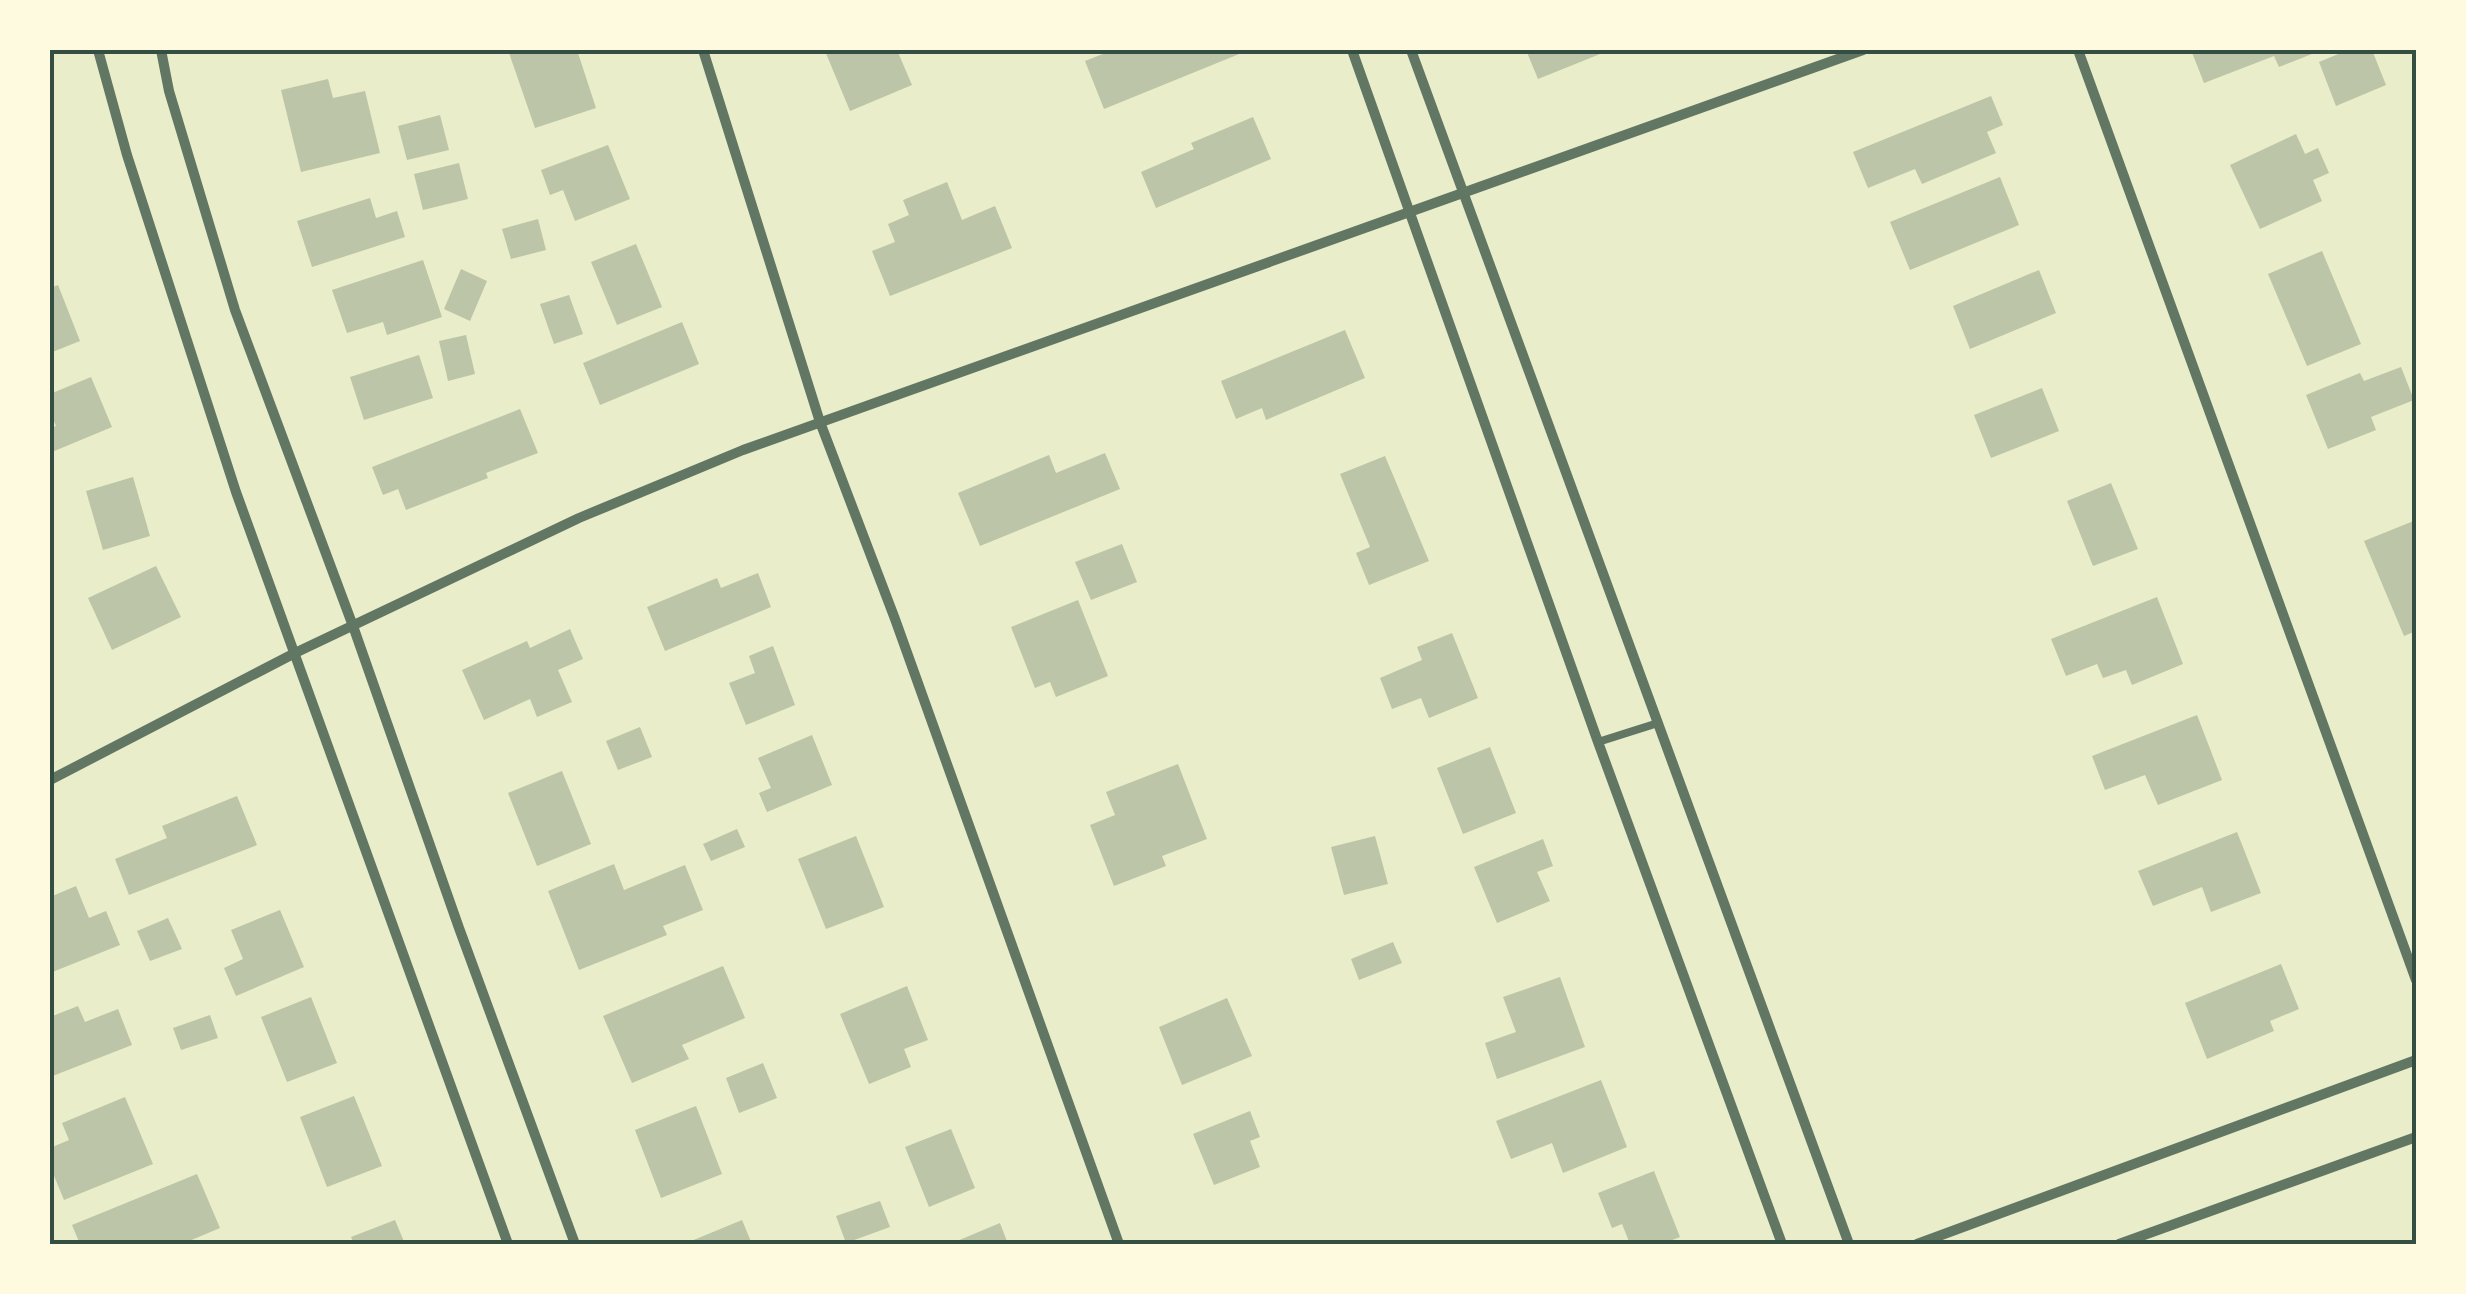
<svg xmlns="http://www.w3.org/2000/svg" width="2466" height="1294" font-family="Bitter,serif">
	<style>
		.building { fill: #bcc5a7 }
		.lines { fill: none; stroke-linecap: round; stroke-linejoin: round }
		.service { stroke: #617663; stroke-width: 8 }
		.minor { stroke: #617663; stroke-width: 10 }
		.neatline { fill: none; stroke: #344e41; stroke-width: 4 }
	</style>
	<rect width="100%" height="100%" fill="#e9edc9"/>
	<!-- building -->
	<g class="building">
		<polygon points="508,50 577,50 596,108 535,128"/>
		<polygon points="828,50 897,50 912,85 850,111 825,51"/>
		<polygon points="1113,50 1249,50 1104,109 1085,61"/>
		<polygon points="1526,50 1610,50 1538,79"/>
		<polygon points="2191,50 2322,50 2279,67 2274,56 2204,83"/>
		<polygon points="2348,50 2372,50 2386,85 2336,106 2319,62"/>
		<polygon points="328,79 333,98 365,91 380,153 301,172 281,90"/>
		<polygon points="1991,96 2003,125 1987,132 1996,153 1922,184 1915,169 1868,188 1853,152"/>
		<polygon points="440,115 449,150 407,160 398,126"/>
		<polygon points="1253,117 1271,159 1156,208 1141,172 1194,149 1191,143"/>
		<polygon points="2296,134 2305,154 2318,148 2329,173 2313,180 2322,201 2260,229 2230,165"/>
		<polygon points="608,145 630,199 575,221 563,190 550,195 541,170"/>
		<polygon points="459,163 468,199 423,210 414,174"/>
		<polygon points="2000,177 2019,225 1910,270 1890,222"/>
		<polygon points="947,182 962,220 995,206 1012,248 890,296 872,251 895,242 888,224 909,215 903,200"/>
		<polygon points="370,198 376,218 397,211 405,237 312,267 297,221"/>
		<polygon points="538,219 546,250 511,259 502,229"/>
		<polygon points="636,244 662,307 617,325 591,262"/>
		<polygon points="2322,251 2361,344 2307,366 2268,274"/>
		<polygon points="423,260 442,317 387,335 383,322 347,333 332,290"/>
		<polygon points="461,269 487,281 470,321 444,309"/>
		<polygon points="2039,270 2056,313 1970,349 1953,306"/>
		<polygon points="58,285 80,341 50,353 50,288"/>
		<polygon points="569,295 583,334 554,344 540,304"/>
		<polygon points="682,322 699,364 600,405 583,363"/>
		<polygon points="1345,330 1365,378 1266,420 1262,408 1236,419 1221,381"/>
		<polygon points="466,335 475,374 448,381 439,341"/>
		<polygon points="419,355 433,398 364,420 350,377"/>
		<polygon points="2401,367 2414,400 2371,417 2376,430 2328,449 2306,395 2360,373 2364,381"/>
		<polygon points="91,377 112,427 52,452 50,428 56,426 50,412 50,394"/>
		<polygon points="2042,388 2059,431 1991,458 1974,415"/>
		<polygon points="520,409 538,453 486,473 488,478 406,510 398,489 383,495 372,467"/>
		<polygon points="1105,453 1120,489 980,546 958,493 1049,455 1056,473"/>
		<polygon points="1385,456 1429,561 1369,585 1356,553 1370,547 1340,474"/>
		<polygon points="133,477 150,536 103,550 86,491"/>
		<polygon points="2111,483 2138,549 2093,566 2067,501"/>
		<polygon points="2416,520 2416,631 2404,636 2364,541"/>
		<polygon points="1122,544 1137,582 1091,600 1075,562"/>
		<polygon points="156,566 181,617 112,650 88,598"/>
		<polygon points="758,573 771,607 665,651 647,607 717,578 721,588"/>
		<polygon points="2157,597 2183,664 2132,685 2126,670 2103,678 2097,664 2066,676 2051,639"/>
		<polygon points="1078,600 1108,676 1056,697 1050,682 1035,688 1011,627"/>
		<polygon points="570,629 583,659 558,670 572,702 537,717 530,699 484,720 462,670 527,641 530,648"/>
		<polygon points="1452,633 1478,698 1429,718 1421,698 1392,709 1380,678 1422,660 1417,647"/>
		<polygon points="773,646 795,705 746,725 729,683 755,673 749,656"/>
		<polygon points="2197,715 2222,780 2158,805 2145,775 2105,790 2092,756"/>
		<polygon points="640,727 652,757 618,770 606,741"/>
		<polygon points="812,735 832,785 767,812 759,793 771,788 758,758"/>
		<polygon points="1490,747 1516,813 1463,834 1437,768"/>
		<polygon points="1178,764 1207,839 1162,856 1166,866 1114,886 1090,825 1115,815 1106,792"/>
		<polygon points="562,771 591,844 537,866 508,793"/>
		<polygon points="237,796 257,845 129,895 115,859 167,838 162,826"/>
		<polygon points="737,829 745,847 711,861 703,844"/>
		<polygon points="2237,832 2261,893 2211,912 2202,887 2153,906 2138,871"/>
		<polygon points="856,836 884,907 826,929 798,859"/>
		<polygon points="1375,836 1388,884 1344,895 1331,847"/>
		<polygon points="1543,839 1553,866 1537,872 1550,901 1497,923 1474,867"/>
		<polygon points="614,864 624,890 685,865 703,910 663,926 667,935 579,970 548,891"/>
		<polygon points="76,886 89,918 106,911 120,945 50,973 50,897"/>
		<polygon points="280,910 304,967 236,996 224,968 243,959 231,930"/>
		<polygon points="168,918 182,949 150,961 137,931"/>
		<polygon points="1393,942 1402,963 1359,980 1351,959"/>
		<polygon points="2281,964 2299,1009 2270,1021 2274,1031 2207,1059 2185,1003"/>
		<polygon points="723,966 745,1018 682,1045 689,1059 632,1083 603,1016"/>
		<polygon points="1560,977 1585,1047 1497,1079 1485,1043 1516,1032 1503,997"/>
		<polygon points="907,986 928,1040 904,1049 911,1067 869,1084 840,1014"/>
		<polygon points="311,997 337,1063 287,1082 261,1017"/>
		<polygon points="1227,998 1252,1056 1182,1085 1159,1027"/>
		<polygon points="78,1006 85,1022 118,1009 132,1045 50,1077 50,1017"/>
		<polygon points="210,1015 218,1038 181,1050 173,1028"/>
		<polygon points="763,1063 777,1098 739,1113 726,1078"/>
		<polygon points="1601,1080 1627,1147 1563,1173 1552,1143 1511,1159 1496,1121"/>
		<polygon points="354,1096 382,1166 327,1187 300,1117"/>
		<polygon points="125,1097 153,1164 64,1200 50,1166 50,1148 69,1140 62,1123"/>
		<polygon points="696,1106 722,1174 661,1198 635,1130"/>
		<polygon points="1250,1111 1260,1137 1250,1141 1260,1167 1214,1185 1193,1134"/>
		<polygon points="951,1129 975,1188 929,1207 905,1147"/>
		<polygon points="1654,1171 1680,1237 1662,1244 1630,1244 1622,1224 1612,1228 1598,1193"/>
		<polygon points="197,1174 220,1228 182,1244 80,1244 72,1225"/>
		<polygon points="880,1201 890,1227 846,1243 836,1216"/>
		<polygon points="395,1220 405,1244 354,1244 351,1237"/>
		<polygon points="742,1220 752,1244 684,1244"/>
		<polygon points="1000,1223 1008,1244 950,1244"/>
	</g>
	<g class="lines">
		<!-- service -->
		<polyline class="service" points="1598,742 1658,723"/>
		<!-- minor -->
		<g class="minor">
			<polyline points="98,50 127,155 236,492 508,1244"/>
			<polyline points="161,50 169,91 235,310 353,626 459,928 575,1244"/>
			<polyline points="703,50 820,422 895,619 1119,1244"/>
			<polyline points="1352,50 1598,742 1782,1244"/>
			<polyline points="1411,50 1849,1244"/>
			<polyline points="2078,50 2416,980"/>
			<polyline points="50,780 295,653 579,518 743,450 1863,50"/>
			<polyline points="1917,1244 2416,1060"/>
			<polyline points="2119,1244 2416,1137"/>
		</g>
	</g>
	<!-- border -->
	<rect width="2466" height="1294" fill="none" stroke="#fefae0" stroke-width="105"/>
	<rect x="52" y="52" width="2362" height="1190" class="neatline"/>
</svg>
